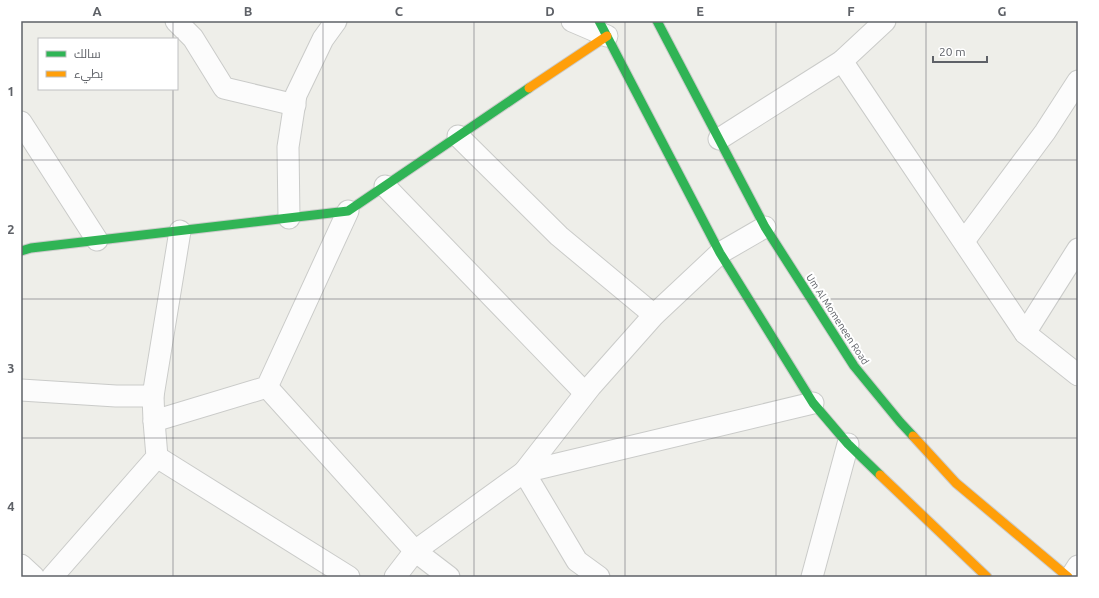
<svg xmlns="http://www.w3.org/2000/svg" width="1099" height="598" font-family="Ubuntu,Cairo,sans-serif">
	<style>
		.lines { fill: none; stroke-linecap: round; stroke-linejoin: round }
		.street-casing { stroke: #cacbc9; stroke-width: 23 }
		.fast-casing { stroke: #cbcbca; stroke-width: 11 }
		.slow-casing { stroke: #cbcbca; stroke-width: 11 }
		.street { stroke: #fcfcfc; stroke-width: 21 }
		.fast { stroke: #30b455; stroke-width: 9 }
		.slow { stroke: #ff9f0a; stroke-width: 9 }
		.grid { fill: none; stroke: #5e6167; stroke-width: 1; stroke-opacity: 0.55 }
		.labels { text-anchor: middle; stroke-width: 4; stroke-linejoin: round; paint-order: stroke }
		.street-label { font-size: 10px; fill: #5e6167; stroke: #fff }
		.neatline { fill: none; stroke: #5e6167; stroke-width: 1.5 }
		.grid-label { font-size: 13px; text-anchor: middle; font-weight: bold; fill: #5e6167 }
	</style>
	<rect width="100%" height="100%" fill="#eeeee9"/>
	<g class="lines">
		<defs>
			<g id="street">
				<polyline points="176,21 193,38 224,88 295,105"/>
				<polyline points="572,21 607,36"/>
				<polyline points="842,61 1025,333 1078,375"/>
				<polyline points="21,122 97,240"/>
				<polyline points="458,136 559,236 654,315"/>
				<polyline points="719,139 842,61 885,21"/>
				<polyline points="385,186 585,393"/>
				<polyline points="289,218 288,147 296,95 323,39 336,21"/>
				<polyline points="180,231 153,396 154,421 267,387 348,211"/>
				<polyline points="964,241 1045,132 1078,81"/>
				<polyline points="1025,333 1078,249"/>
				<polyline points="267,387 415,551 449,577"/>
				<polyline points="21,390 116,396 153,396"/>
				<polyline points="157,457 349,577"/>
				<polyline points="21,565 34,577"/>
				<polyline points="52,577 157,457 154,421"/>
				<polyline points="395,577 415,551 524,472 813,403"/>
				<polyline points="599,577 577,561 524,472 591,386 654,315 720,253 765,227"/>
				<polyline points="812,577 848,444"/>
				<polyline points="1071,577 1078,566"/>
			</g>
			<g id="fast">
				<polyline points="599,21 720,253 813,403 848,444 880,475"/>
				<polyline points="657,21 765,227 854,366 900,422 913,436"/>
				<polyline points="21,251 31,248 348,211 529,88"/>
			</g>
			<g id="slow">
				<polyline points="529,88 607,36"/>
				<polyline points="913,436 956,483 1068,577"/>
				<polyline points="880,475 987,577"/>
			</g>
		</defs>
		<!-- street casing -->
		<use href="#street" class="street-casing"/>
		<!-- fast casing -->
		<use href="#fast" class="fast-casing"/>
		<!-- slow casing -->
		<use href="#slow" class="slow-casing"/>
		<!-- street -->
		<use href="#street" class="street"/>
		<!-- fast -->
		<use href="#fast" class="fast"/>
		<!-- slow -->
		<use href="#slow" class="slow"/>
	</g>
	<!-- grid -->
	<path class="grid" d="M173,21V39M323,21V577M474,21V577M625,21V577M776,21V577M926,21V577M173,89V577M21,160H1078M21,299H1078M21,438H1078"/>
	<g class="labels">
		<!-- street labels -->
		<g class="street-label">
			<text transform="translate(838 319) rotate(57)" y="4">Um Al Momeneen Road</text>
		</g>
	</g>
	<!-- border -->
	<rect width="1099" height="598" fill="none" stroke="#ffffff" stroke-width="44"/>
	<!-- legend -->
	<rect x="38" y="38" width="140" height="52" fill="#ffffff" stroke="#bfc0c2"/>
	<rect x="46" y="51" width="20" height="6" fill="#30b455" stroke="#bfc0c2"/>
	<text x="74" y="58" font-size="12" fill="#5e6167">سالك</text>
	<rect x="46" y="71" width="20" height="6" fill="#ff9f0a" stroke="#bfc0c2"/>
	<text x="74" y="78" font-size="12" fill="#5e6167">بطيء</text>
	<!-- scale -->
	<path d="M933 56v6h54v-6" fill="none" stroke="#5e6167" stroke-width="2"/>
	<text x="939" y="56" font-size="12" fill="#5e6167" stroke="#ffffff" stroke-width="3" paint-order="stroke">20 m</text>
	<rect x="22" y="22" width="1055" height="554" class="neatline"/>
	<g class="grid-label">
		<text x="97" y="16">A</text>
		<text x="248" y="16">B</text>
		<text x="399" y="16">C</text>
		<text x="550" y="16">D</text>
		<text x="700" y="16">E</text>
		<text x="851" y="16">F</text>
		<text x="1002" y="16">G</text>
		<text x="11" y="96">1</text>
		<text x="11" y="234">2</text>
		<text x="11" y="373">3</text>
		<text x="11" y="511">4</text>
	</g>
</svg>
